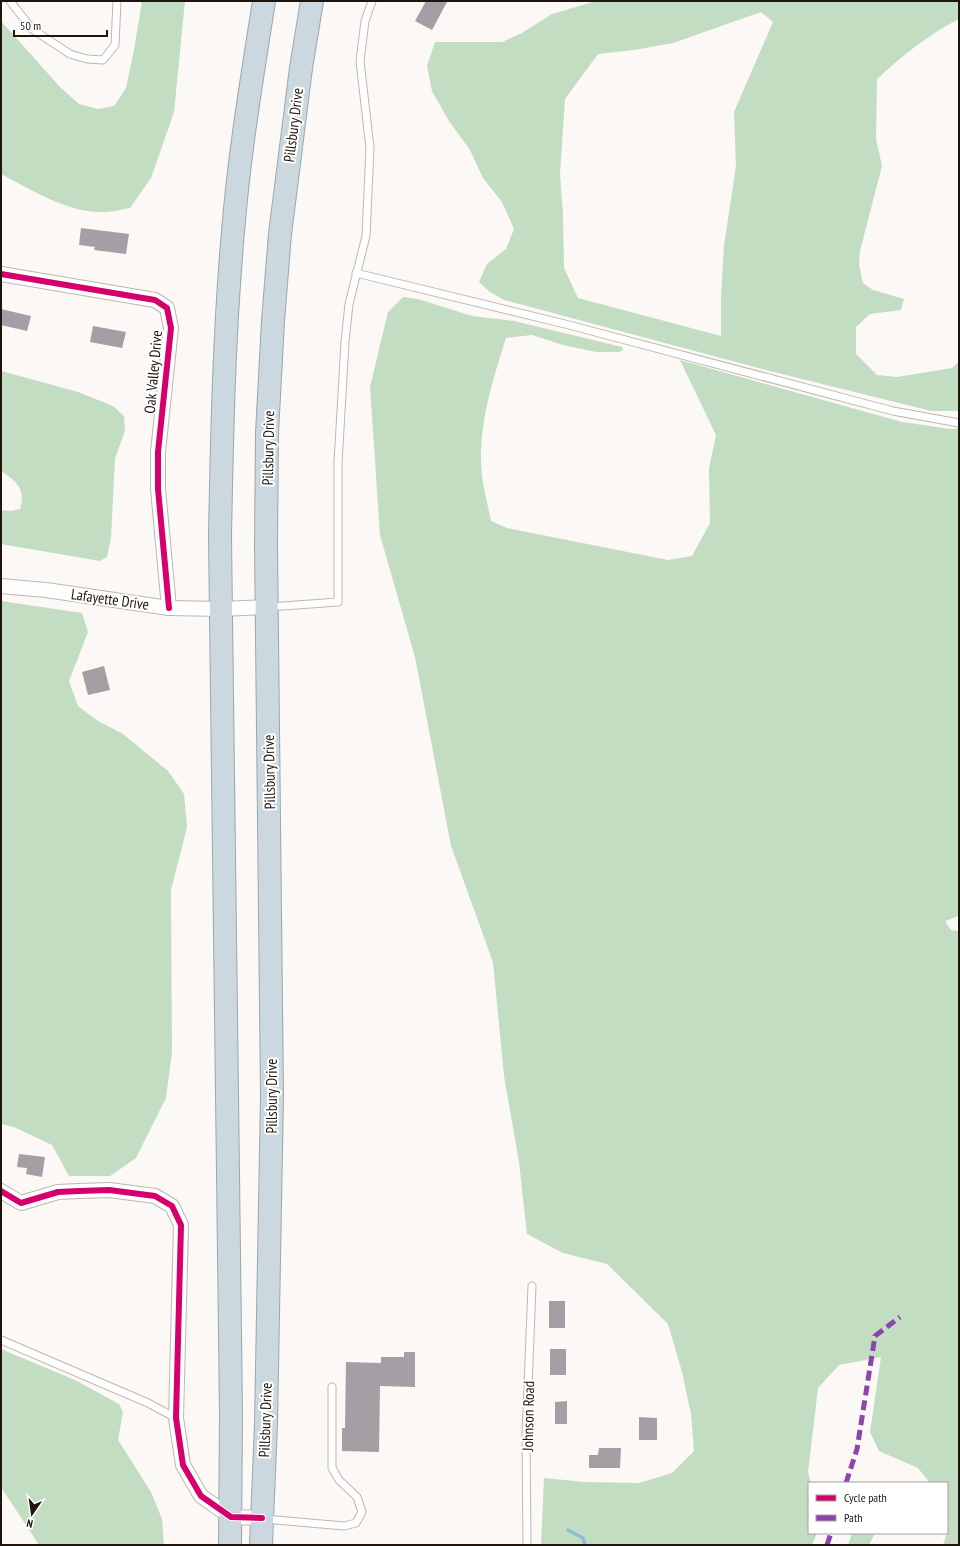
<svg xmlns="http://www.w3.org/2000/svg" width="960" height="1546" font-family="'PT Sans Narrow',sans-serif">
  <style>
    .forest { fill: #c2ddc1; fill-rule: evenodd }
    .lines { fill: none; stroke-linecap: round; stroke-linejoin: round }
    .stream { stroke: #8ebcd5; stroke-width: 3.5 }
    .building { fill: #a39fa4 }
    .lane-casing { stroke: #bdb7b2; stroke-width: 9 }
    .street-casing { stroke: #bdb7b2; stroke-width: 16 }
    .highway-casing { stroke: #9aa7ae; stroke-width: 24 }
    .lane { stroke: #fefefe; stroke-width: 7 }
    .street { stroke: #fefefe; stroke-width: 14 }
    .highway { stroke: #cbd8df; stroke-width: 22 }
    .quiet { stroke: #8e44ad; stroke-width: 5; stroke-dasharray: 10 5; stroke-linecap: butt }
    .cycleway-casing { stroke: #fff; stroke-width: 8 }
    .cycleway { stroke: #d6006c; stroke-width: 6 }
    .labels { text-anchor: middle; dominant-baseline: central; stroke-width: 4; stroke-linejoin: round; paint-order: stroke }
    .street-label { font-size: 15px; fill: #1f150d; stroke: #fff }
  </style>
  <rect width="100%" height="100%" fill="#fbf8f5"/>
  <g class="forest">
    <path d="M 142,1 L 185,1 L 174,112 L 151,178 L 130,208 C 122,209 113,212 105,212 C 69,214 32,190 1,174 L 1,21 L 60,87 L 79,104 L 98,109 L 114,106 L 126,88 L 134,50 Z"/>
    <path d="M 596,1 L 959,1 L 959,19 C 929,34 902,56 877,79 L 876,139 L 882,166 L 860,251 L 859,265 L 863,283 L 873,290 L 904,299 L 901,310 L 870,314 L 856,327 L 856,354 L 877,375 L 897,377 L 952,368 L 959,362 L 959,411 L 931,411 L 762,369 L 504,300 L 490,292 L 479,282 L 487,264 L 506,249 L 514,229 L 502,202 L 483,178 L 470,150 L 449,121 L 432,91 L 427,66 L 435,42 L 502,42 L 522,33 L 552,14 ZM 761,12 L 773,22 L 734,112 L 736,166 L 724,246 L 721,297 L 721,336 L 578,298 L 564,268 L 563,214 L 560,174 L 565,99 L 598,54 L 634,50 L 673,43 Z"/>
    <path d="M 403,297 L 418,299 L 472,316 L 514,321 L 622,347 L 623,350 L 619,352 L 596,352 L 563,345 L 532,335 L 506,338 C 492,382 477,429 482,476 C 484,491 488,506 491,521 L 507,528 L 668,560 L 692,556 L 710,523 L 709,468 L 716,435 L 680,360 L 902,422 L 951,429 L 959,428 L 959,916 L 945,921 L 951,930 L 959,931 L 959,1545 L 943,1545 L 949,1526 L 947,1519 L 947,1483 L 930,1483 L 918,1468 L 879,1451 L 870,1432 L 881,1357 L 839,1365 L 818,1388 L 808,1472 L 811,1483 L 809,1483 L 809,1533 L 817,1533 L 812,1545 L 541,1545 L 544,1478 L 585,1482 L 639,1483 L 672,1473 L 694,1451 L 691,1414 L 682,1372 L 668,1324 L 607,1264 L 563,1253 L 527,1234 L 519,1162 L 504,1076 L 493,962 L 451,846 L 415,657 L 380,535 L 370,387 L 388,312 Z"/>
    <path d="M 1,371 L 78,392 L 113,406 L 124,416 L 125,431 L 115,458 L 111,538 L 107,557 L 100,561 L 1,544 L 1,510 L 11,511 L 20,509 C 26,490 17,481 1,471 Z"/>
    <polygon points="1,601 82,613 88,632 69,681 78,706 98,721 123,734 168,771 184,794 187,827 171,890 172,1052 166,1098 136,1158 110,1176 69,1176 52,1145 14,1127 1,1124"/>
    <polygon points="1,1349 77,1381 119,1404 123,1412 118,1440 151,1492 162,1519 164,1545 39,1545 1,1487"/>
    <polygon points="852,1533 875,1533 869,1545 848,1545"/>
  </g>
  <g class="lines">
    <polyline class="stream" points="568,1530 583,1538 585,1545"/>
  </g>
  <g class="building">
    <polygon points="426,1 447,2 432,30 415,21"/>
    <polygon points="81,228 129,234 126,254 94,250 95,247 79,245"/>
    <polygon points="1,309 31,316 27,331 1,325"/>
    <polygon points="93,326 126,332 122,348 90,342"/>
    <polygon points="104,666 110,690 88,695 82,672"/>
    <polygon points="19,1154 45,1157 42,1177 26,1174 27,1168 17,1167"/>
    <rect x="549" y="1301" width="16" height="27"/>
    <rect x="550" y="1349" width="16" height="26"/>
    <polygon points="404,1352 415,1352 415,1387 380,1386 379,1452 342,1451 342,1428 345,1428 346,1362 381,1363 381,1357 404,1357"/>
    <polygon points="567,1401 567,1424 555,1424 555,1402"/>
    <polygon points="639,1417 657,1418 657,1440 639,1440"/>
    <polygon points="599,1448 621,1448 620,1468 589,1468 589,1455 598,1455"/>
  </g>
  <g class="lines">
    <defs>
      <g id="lane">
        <polyline points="10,1 32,29 70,54 87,59 103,60 115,45 117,1"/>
        <polyline points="356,273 569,325 893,411 959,423"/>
        <polyline points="269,607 338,602 338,463 345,342 349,304 366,236 370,148 360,61 365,21 372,1"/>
        <polyline points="1,1340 148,1403 176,1418"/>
        <polyline points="264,1519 344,1526 356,1523 362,1512 357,1497 339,1480 332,1468 332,1387"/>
        <polyline points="527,1545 526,1436 532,1286"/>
      </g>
      <g id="street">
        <polyline points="1,274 143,298 155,300 167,308 171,328 158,452 158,489 169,608"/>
        <polyline points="1,586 46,590 169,608 221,609 267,607"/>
        <polyline points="1,1191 21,1203 58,1192 79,1191 109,1190 155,1196 172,1206 181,1225 176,1418 183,1465 201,1496 231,1517 262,1518"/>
      </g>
      <g id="highway">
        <path d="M 230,1545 L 231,1414 L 220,535 C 222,434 224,333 233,232 C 239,155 252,78 264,1"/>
        <polyline points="261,1545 266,1424 272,1095 266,545 267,433 273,321 280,234 301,68 312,1"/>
      </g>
    </defs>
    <use href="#lane" class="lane-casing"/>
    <use href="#street" class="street-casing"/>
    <use href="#highway" class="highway-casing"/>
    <use href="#lane" class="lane"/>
    <use href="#street" class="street"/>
    <use href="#highway" class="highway"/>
    <g class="quiet">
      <polyline points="846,1483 857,1449 875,1336 900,1317"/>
      <polyline points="827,1545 831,1533"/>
    </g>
    <defs>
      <g id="cycleway">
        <polyline points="1,274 143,298 155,300 167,308 171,328 158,452 158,489 169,608"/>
        <polyline points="1,1191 21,1203 58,1192 79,1191 109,1190 155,1196 172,1206 181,1225 176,1418 183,1465 201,1496 231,1517 262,1518"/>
      </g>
    </defs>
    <use href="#cycleway" class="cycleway-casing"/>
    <use href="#cycleway" class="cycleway"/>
  </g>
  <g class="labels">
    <g class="street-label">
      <text transform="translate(293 125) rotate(-83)">Pillsbury Drive</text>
      <text transform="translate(153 372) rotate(-85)">Oak Valley Drive</text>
      <text transform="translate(268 448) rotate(-89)">Pillsbury Drive</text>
      <text transform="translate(110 599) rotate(8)">Lafayette Drive</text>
      <text transform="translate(269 772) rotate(-91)">Pillsbury Drive</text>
      <text transform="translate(271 1096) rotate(-90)">Pillsbury Drive</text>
      <text transform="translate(528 1416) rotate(-89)">Johnson Road</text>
      <text transform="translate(265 1420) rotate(-88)">Pillsbury Drive</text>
    </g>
  </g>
  <rect width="960" height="1546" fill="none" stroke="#1f150d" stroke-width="4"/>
  <rect x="808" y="1482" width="140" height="52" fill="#ffffff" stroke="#a5a19e"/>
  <rect x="816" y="1495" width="20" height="6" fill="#d6006c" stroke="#a5a19e"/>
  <text x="844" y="1502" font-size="12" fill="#1f150d">Cycle path</text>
  <rect x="816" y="1515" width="20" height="6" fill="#8e44ad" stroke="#a5a19e"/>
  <text x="844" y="1522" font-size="12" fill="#1f150d">Path</text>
  <g transform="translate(32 1514) rotate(193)" stroke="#ffffff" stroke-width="3" paint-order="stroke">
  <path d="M0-3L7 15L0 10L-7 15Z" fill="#1f150d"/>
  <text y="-6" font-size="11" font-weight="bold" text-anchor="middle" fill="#1f150d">N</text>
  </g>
  <path d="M14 30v6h93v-6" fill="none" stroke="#1f150d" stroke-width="2"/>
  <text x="20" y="30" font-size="12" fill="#1f150d" stroke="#ffffff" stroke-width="3" paint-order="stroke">50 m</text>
</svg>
